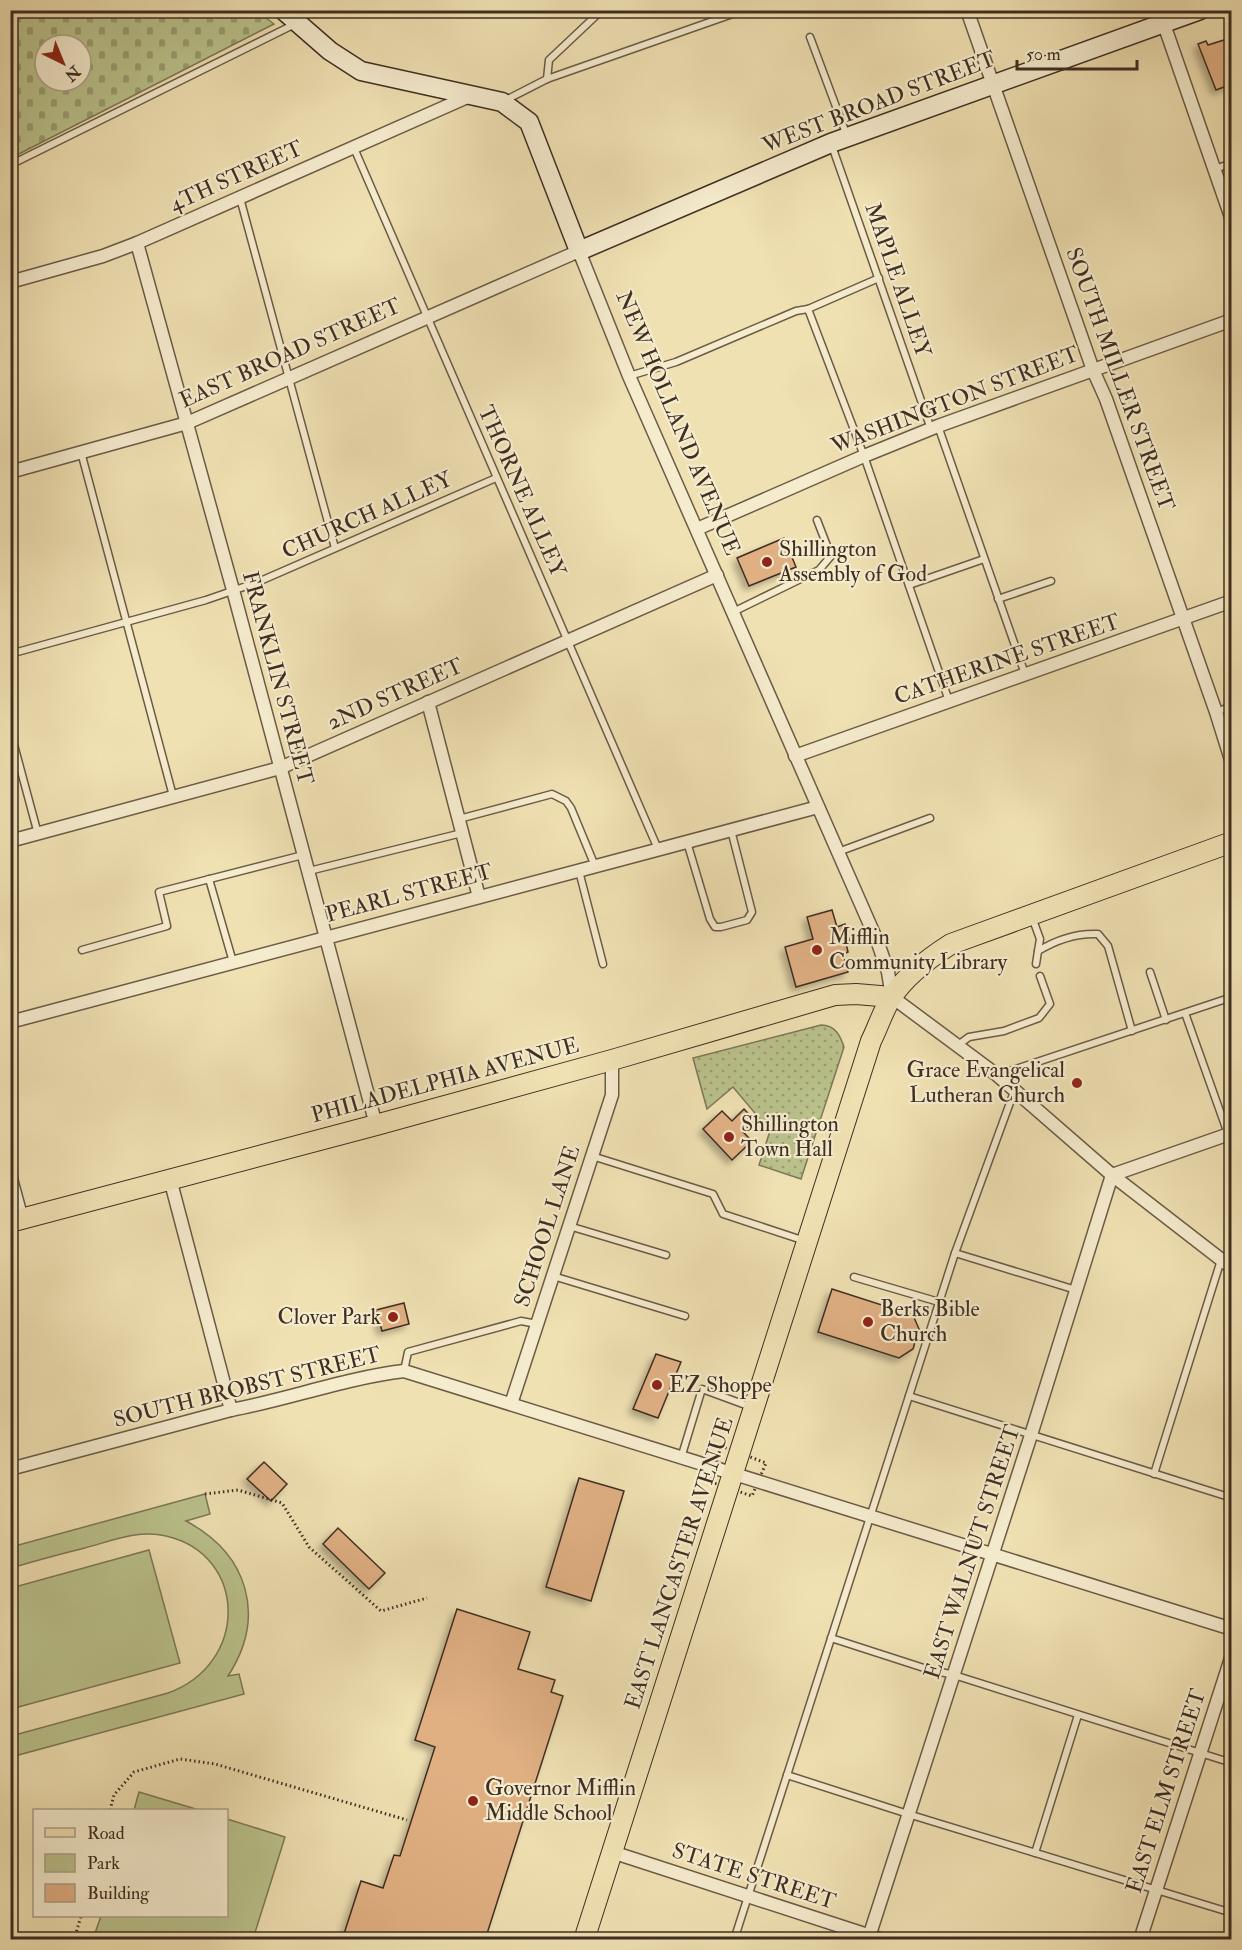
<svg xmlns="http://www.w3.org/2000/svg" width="1242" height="1950" font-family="'IM FELL Double Pica',serif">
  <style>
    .grass { fill: url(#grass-dots); stroke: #7c7858; stroke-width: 1.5 }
    .cemetery { fill: url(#cemetery-stones); stroke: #7c7858; stroke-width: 1.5; fill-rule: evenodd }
    .park { fill: #bac28c; stroke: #7c7858; stroke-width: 1.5 }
    .building { fill: #e0b083; stroke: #3f2e23; stroke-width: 1.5; filter: url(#shadow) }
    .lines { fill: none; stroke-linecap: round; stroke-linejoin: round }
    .lane-casing { stroke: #6b5b47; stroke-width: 9 }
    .street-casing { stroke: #6b5b47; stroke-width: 15 }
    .secondary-casing { stroke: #3f2e23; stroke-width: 21 }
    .primary-casing { stroke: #3f2e23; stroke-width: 22 }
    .path { stroke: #3f2e23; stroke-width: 3; stroke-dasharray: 1.5 3; stroke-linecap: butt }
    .lane { stroke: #f5ecce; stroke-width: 6 }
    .street { stroke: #f5ecce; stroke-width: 12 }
    .secondary { stroke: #f5ecce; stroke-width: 18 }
    .primary { stroke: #f0e1b3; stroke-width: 20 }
    .poi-dot { fill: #8f2418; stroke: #f5ecce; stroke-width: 2 }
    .labels { text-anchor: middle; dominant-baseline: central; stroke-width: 4.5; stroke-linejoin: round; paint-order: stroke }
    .street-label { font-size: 22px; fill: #3f2e23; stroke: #f5ecce }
    .poi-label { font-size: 22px; fill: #3f2e23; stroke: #f5ecce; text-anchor: start }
  </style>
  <defs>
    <pattern id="grass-dots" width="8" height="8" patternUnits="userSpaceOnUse" patternTransform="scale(1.5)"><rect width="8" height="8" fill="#bac28c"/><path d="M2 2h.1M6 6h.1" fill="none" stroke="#999e72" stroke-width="1.8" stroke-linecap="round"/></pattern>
    <pattern id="cemetery-stones" width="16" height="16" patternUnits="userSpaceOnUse" patternTransform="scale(1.5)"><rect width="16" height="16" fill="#bac28c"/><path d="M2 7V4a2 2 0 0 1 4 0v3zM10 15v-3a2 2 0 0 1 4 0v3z" fill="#999e72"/></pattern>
    <filter id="shadow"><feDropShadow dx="-4.5" dy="4.5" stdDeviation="3" flood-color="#0004"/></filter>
  </defs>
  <rect width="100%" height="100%" fill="#f0e1b3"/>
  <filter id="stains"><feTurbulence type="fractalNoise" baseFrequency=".00333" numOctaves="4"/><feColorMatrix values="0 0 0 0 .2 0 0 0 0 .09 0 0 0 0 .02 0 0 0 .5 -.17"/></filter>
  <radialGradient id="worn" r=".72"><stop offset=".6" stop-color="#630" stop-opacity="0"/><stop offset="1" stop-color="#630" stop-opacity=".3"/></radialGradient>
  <path class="grass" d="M 821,1025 C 835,1025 840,1035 844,1047 L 801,1179 L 759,1165 L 770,1131 L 733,1087 L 707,1109 L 693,1058 Z"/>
  <path class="cemetery" d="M 11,10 L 257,11 L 274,24 L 11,158 ZM 45,45 L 81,45 L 81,81 L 45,81 Z"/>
  <g class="park">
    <path d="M 205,1494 L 210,1514 L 186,1521 C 248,1554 267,1616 228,1676 L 239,1674 L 244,1694 L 11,1757 L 11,1736 L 168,1693 C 249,1664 248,1555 166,1536 C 139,1529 111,1541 85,1548 C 60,1554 35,1561 11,1568 L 11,1547 Z"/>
    <polygon points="149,1550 180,1663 11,1709 11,1588"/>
    <polygon points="139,1792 199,1810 134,1810"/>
    <polygon points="227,1819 285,1837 253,1939 93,1939 101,1916 226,1916"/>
  </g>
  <g class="building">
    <polygon points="1224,40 1232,62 1232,84 1216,90 1198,44 1206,41 1208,45"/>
    <polygon points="784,538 796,567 749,586 737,558"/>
    <polygon points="832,910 837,927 845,924 850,942 846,943 848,952 843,954 848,972 796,987 785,947 813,939 807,917"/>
    <polygon points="744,1109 755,1121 743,1132 752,1141 732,1160 703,1129 722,1111 732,1121"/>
    <polygon points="832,1289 913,1315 919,1329 913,1349 899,1358 818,1332"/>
    <polygon points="404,1303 409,1324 382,1331 376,1310"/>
    <polygon points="656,1354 681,1362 658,1418 633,1409"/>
    <polygon points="264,1462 287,1484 271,1501 247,1479"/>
    <polygon points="579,1478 624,1491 591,1601 546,1587"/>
    <polygon points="338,1528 385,1573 369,1589 323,1544"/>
    <polygon points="457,1609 530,1632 518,1669 555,1680 551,1692 563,1696 485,1940 342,1940 361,1881 383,1888 394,1855 400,1856 435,1747 415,1740"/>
  </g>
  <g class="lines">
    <defs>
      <g id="lane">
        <polyline points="810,37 847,136"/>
        <polyline points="547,79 549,60 602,10"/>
        <polyline points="506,100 547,79 744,10"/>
        <polyline points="832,146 931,429"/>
        <polyline points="354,148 658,849"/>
        <polyline points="10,165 295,24"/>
        <polyline points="1215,169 1232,163"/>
        <polyline points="240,198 335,548"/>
        <polyline points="808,309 864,456 949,701"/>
        <polyline points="629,376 676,362 796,311 808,309 879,278"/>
        <polyline points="938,426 1025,674"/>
        <polyline points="81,452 173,796"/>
        <polyline points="909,585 984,559"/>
        <polyline points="998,599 1051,581"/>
        <polyline points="733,612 819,570 831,556 817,520"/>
        <polyline points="10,654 206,600 258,582 496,478"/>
        <polyline points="1216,712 1232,706"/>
        <polyline points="10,730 38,834"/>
        <polyline points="459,819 552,794 566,801 571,808 595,866"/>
        <polyline points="687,842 710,919 715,927 721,927 747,920 752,912 731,830"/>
        <polyline points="838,852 930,818"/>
        <polyline points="309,871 462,833"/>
        <polyline points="579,871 603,964"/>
        <polyline points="209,879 233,962"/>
        <polyline points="1032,917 1040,939 1038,951"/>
        <polyline points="82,950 167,926 159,892 303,855"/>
        <path d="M 1036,964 L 1038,951 C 1056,940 1077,933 1098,934 L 1108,946 L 1132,1031"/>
        <polyline points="1150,972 1166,1020"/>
        <polyline points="1185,1013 1232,1145"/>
        <polyline points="958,1045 969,1037 1004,1031 1039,1018 1050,1004 1040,976"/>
        <polyline points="998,1075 1232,997"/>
        <polyline points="592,1156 713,1194 723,1214 805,1241"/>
        <polyline points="569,1226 666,1255"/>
        <polyline points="955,1253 1076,1290"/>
        <polyline points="553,1276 685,1316"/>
        <polyline points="854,1277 939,1302"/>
        <polyline points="404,1371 408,1352 521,1321 537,1324"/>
        <polyline points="909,1396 1232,1498"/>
        <polyline points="681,1458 702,1389 751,1407"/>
        <polyline points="1154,1474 1221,1260"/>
        <polyline points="831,1638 927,1669 954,1675 1232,1763"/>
        <polyline points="787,1775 908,1814 1232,1913"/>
        <polyline points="1035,1853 1078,1715"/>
        <polyline points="734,1940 955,1253 1015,1089"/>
      </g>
      <g id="street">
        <polyline points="967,10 1093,370 1106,399 1216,712 1232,763"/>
        <polyline points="1159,10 1232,220"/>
        <polyline points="137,243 233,590 376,1125"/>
        <polyline points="10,282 103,256 137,243 472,95"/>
        <polyline points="10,472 187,423 579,251 629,376 878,943 888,972 892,997 997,1075 1112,1175 1232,1268"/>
        <polyline points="697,529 864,456 938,426 1232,320"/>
        <polyline points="428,702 479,897"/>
        <polyline points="795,756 1232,601"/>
        <polyline points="10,841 280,768 717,575"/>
        <polyline points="10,1022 818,807"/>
        <polyline points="10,1175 22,1219"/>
        <polyline points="170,1179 231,1410"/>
        <polyline points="511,1404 612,1095 612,1060"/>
        <path d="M 10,1469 L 231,1410 C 289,1399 346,1378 404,1371 L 1232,1629"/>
        <polyline points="612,1852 883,1940"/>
        <polyline points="868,1940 1031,1435 1112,1175 1232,1133"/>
        <polyline points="1140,1940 1232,1655"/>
      </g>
      <polyline id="secondary" points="283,10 330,51 361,71 502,102 529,122 579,251 831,143 1200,10"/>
      <g id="primary">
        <polyline points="10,1222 376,1125 612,1060 835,995 856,994 892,997"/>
        <path d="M 584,1940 L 871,1041 C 878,1027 883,1011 891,998 C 906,975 929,958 951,944 L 1232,842"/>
      </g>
    </defs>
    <use href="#lane" class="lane-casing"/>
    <use href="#street" class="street-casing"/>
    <use href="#secondary" class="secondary-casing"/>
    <use href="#primary" class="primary-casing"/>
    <g class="path">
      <polygon points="721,1446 766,1463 752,1496 711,1482"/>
      <polyline points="205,1494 238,1490 282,1503 309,1547 381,1611 427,1598"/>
      <polyline points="110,1810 114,1795 134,1772 180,1759 215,1764 407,1820"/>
      <polyline points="74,1940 81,1916"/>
    </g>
    <use href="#lane" class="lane"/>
    <use href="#street" class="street"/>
    <use href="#secondary" class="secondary"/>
    <use href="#primary" class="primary"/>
  </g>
  <g class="poi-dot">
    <circle cx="767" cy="562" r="6"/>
    <circle cx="817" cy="950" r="6"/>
    <circle cx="1077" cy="1083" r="6"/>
    <circle cx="729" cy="1137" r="6"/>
    <circle cx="393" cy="1317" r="6"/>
    <circle cx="868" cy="1322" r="6"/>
    <circle cx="657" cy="1385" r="6"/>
    <circle cx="473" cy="1801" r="6"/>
  </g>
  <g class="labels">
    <g class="street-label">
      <text transform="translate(879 102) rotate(-21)">WEST BROAD STREET</text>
      <text transform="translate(236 176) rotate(-24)">4TH STREET</text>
      <text transform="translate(898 280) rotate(71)">MAPLE ALLEY</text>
      <text transform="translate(290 353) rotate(-24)">EAST BROAD STREET</text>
      <text transform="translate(1120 379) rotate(70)">SOUTH MILLER STREET</text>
      <text transform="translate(955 400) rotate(-21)">WASHINGTON STREET</text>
      <text transform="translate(678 423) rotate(67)">NEW HOLLAND AVENUE</text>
      <text transform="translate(522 491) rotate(66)">THORNE ALLEY</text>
      <text transform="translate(367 515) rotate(-24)">CHURCH ALLEY</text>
      <text transform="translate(1007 659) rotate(-19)">CATHERINE STREET</text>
      <text transform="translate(278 678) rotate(75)">FRANKLIN STREET</text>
      <text transform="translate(395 694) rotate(-24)">2ND STREET</text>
      <text transform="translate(409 893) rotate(-15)">PEARL STREET</text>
      <text transform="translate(445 1080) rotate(-15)">PHILADELPHIA AVENUE</text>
      <text transform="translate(547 1226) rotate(-72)">SCHOOL LANE</text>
      <text transform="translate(247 1387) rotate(-14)">SOUTH BROBST STREET</text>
      <text transform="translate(972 1552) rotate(-72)">EAST WALNUT STREET</text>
      <text transform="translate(679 1563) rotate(-72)">EAST LANCASTER AVENUE</text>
      <text transform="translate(1166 1791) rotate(-72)">EAST ELM STREET</text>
      <text transform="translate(754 1876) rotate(18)">STATE STREET</text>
    </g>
    <g class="poi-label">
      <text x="779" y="549">Shillington<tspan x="779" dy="25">Assembly of God</tspan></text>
      <text x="829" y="937">Mifflin<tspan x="829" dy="25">Community Library</tspan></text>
      <text x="1065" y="1070" text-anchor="end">Grace Evangelical<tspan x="1065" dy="25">Lutheran Church</tspan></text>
      <text x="741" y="1124">Shillington<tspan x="741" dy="25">Town Hall</tspan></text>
      <text x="880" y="1309">Berks Bible<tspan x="880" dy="25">Church</tspan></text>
      <text x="381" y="1317" text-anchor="end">Clover Park</text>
      <text x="669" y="1385">EZ Shoppe</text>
      <text x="485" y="1788">Governor Mifflin<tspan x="485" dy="25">Middle School</tspan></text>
    </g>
  </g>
  <rect width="1242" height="1950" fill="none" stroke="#f0e1b3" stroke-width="36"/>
  <rect x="12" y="12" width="1218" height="1926" fill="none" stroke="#3f2e23" stroke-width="3"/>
  <rect x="18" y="18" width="1206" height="1914" fill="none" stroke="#3f2e23" stroke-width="1.5"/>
  <rect x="33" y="1809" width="195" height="108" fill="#f5ecce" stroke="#aca08a" stroke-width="1.5"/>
  <rect x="45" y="1828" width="30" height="9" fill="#f0e1b3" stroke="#aca08a" stroke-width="1.5"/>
  <text x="87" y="1839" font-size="18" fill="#3f2e23">Road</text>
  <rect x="45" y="1854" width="30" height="18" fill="#bac28c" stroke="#aca08a" stroke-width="1.5"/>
  <text x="87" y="1869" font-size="18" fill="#3f2e23">Park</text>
  <rect x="45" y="1884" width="30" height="18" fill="#e0b083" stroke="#aca08a" stroke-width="1.5"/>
  <text x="87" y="1899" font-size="18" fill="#3f2e23">Building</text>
  <g transform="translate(63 63) rotate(137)"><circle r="28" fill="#f5ecce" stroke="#aca08a" stroke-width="1.5"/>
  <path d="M0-4.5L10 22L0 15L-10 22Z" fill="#8f2418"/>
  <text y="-9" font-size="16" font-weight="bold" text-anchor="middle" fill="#3f2e23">N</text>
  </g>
  <path d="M1017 60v9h120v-9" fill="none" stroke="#3f2e23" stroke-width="3"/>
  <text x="1026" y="60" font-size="18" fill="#3f2e23" stroke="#f5ecce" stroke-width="4.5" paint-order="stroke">50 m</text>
  <rect width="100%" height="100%" filter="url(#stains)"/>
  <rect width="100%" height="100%" fill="url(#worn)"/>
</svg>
